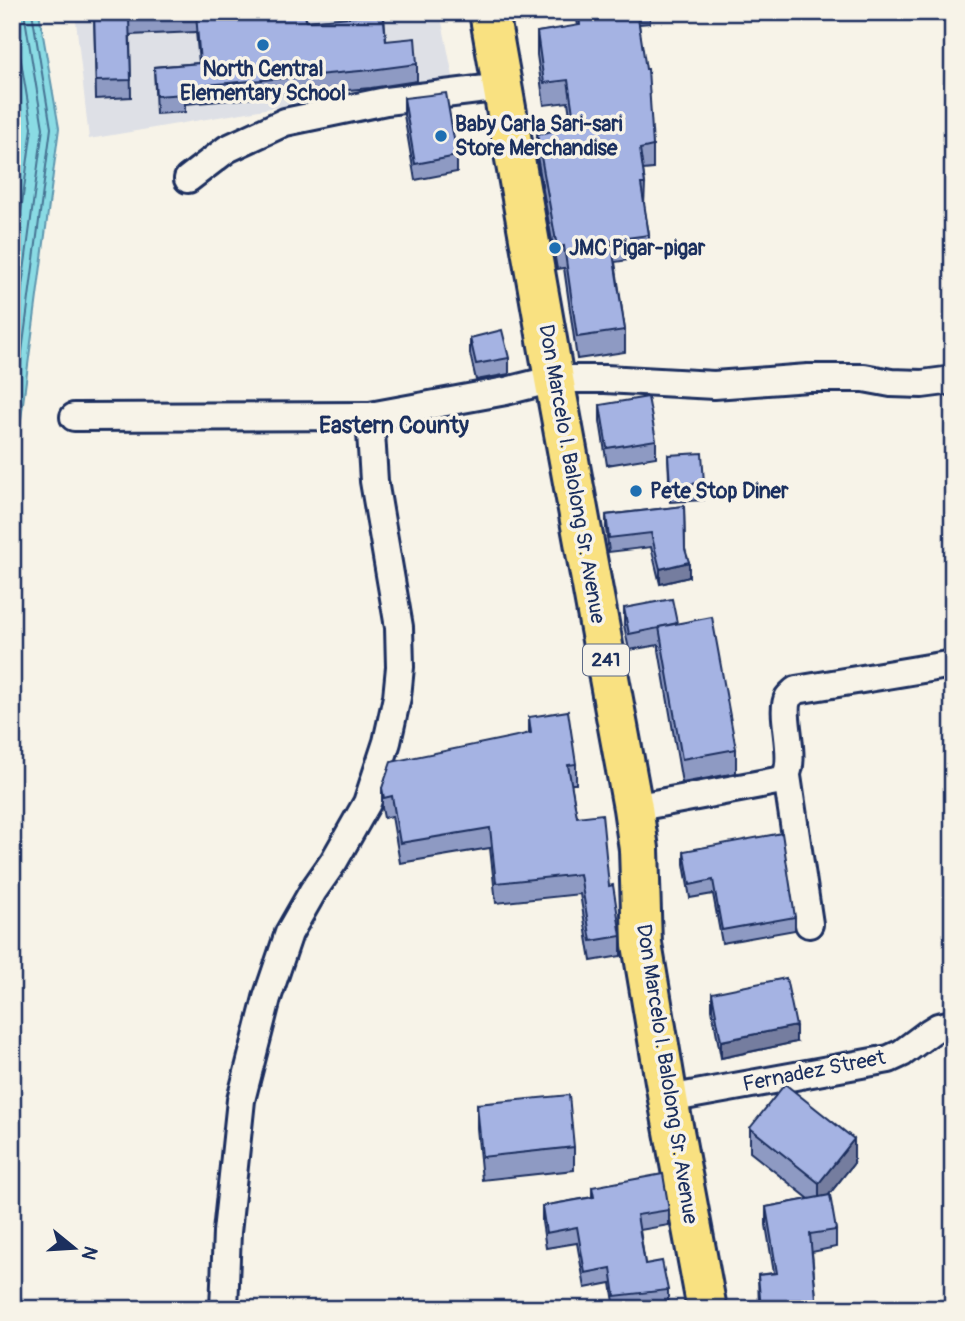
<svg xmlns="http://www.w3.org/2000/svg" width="965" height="1321" font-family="Pangolin,sans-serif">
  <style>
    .built { fill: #dee0e6 }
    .water { fill: #8adbe4; stroke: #5e96ae; stroke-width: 2 }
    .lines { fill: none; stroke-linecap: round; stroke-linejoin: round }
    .shore { stroke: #477494; stroke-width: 2 }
    .street-casing { stroke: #1b2f5e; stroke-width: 32 }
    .primary-casing { stroke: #1b2f5e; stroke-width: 44 }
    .street { stroke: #f7f3e8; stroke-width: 26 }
    .primary { stroke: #f9e181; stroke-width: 38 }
    .wall { fill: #8e9ac3; stroke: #1b2f5e; stroke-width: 2 }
    .shaded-wall { fill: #747d9f; stroke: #1b2f5e; stroke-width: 2 }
    .building { fill: #a5b3e3; stroke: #1b2f5e; stroke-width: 2 }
    .poi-dot { fill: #1f6fb2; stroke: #f7f3e8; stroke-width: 2.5 }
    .labels { text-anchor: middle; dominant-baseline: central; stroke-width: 7; stroke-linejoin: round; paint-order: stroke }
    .shield { fill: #f7f3e8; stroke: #5d6a87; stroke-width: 2 }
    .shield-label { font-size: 19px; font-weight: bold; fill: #1b2f5e }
    .poi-label { font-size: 21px; font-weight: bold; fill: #1b2f5e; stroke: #f7f3e8; text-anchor: start }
    .street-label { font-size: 21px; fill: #1b2f5e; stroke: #f7f3e8 }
    .neighbourhood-label { font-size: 23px; font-weight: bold; fill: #1b2f5e; stroke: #f7f3e8 }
  </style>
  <rect width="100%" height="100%" fill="#f7f3e8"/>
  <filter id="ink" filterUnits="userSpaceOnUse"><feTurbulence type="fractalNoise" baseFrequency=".0143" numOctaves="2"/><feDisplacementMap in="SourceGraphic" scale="14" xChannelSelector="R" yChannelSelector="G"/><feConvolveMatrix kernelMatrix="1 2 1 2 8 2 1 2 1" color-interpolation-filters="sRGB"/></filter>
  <g filter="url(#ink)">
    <polygon class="built" points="75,12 440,12 453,77 89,139"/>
    <polygon class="water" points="12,12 39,12 59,128 16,457 12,472"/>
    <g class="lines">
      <g class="shore">
        <polyline points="12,280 32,128 13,12"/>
        <polyline points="12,362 43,128 24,12"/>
        <polyline points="12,429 51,128 32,12"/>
      </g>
      <defs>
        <g id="street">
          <polyline points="188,179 227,149 285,122 386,101 503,87"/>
          <polyline points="74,417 370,416"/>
          <polyline points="787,776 809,924"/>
          <path d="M 633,808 L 782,780 C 800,765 779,714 788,698 C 789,696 794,692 796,690 L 953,664"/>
          <polyline points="668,1099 889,1059 902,1053 930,1032 938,1027 953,1024"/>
          <polyline points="224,1309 227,1232 241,1100 267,998 289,933 313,891 334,861 367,803 387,742 397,697 400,667 399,627 374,481 370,416 506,391 554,379 605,379 714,385 808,378 864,378 891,383 922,384 953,380"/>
        </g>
        <polyline id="primary" points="489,12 554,379 633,808 639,849 642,944 668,1099 707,1309"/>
      </defs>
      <use href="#street" class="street-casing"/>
      <use href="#primary" class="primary-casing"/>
      <use href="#street" class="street"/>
      <use href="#primary" class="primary"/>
    </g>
    <g class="wall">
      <polygon points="94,12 305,12 306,21 357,17 356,12 398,12 384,16 386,41 417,64 417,81 371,88 185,104 185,112 156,114 154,67 199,63 196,32 130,35 131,97 96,99"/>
      <polygon points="576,12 650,12 650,23 639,24 653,146 653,169 643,170 645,184 644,206 649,235 649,257 615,262 625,330 625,352 577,359 564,268 557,269 537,156 537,134 572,128 568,102 544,105 537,55 537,32 578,26"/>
      <polygon points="404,98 457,156 457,172 415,180 404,115"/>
      <polygon points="470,338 509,358 509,374 476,380 470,354"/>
      <polygon points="600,405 656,440 656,457 607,465 600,421"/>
      <polygon points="668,455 704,483 704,500 670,502"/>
      <polygon points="684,506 685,549 689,577 660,584 651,547 609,552 606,529 606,515"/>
      <polygon points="624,608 677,623 736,749 736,773 682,783 659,650 659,645 629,650 624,625"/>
      <polygon points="529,717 576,764 576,784 571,784 577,817 609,886 621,936 621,956 591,961 580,894 496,903 490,848 400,863 392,816 384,818 382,808 382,788 529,733"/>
      <polygon points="684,851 795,917 795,930 722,943 713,894 690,898 684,864"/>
      <polygon points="712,993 796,1042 721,1058 712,1009"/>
      <polygon points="477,1104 574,1147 574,1170 482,1180 477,1128"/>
      <polygon points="750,1128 854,1163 828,1196 836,1230 836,1247 812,1252 817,1309 759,1309 758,1275 774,1273 766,1225 766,1207 809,1199 750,1152"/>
      <polygon points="592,1187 669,1210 669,1225 640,1230 645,1264 668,1290 668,1305 639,1309 615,1309 611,1283 585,1288 577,1243 546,1248 542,1222 542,1206 592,1197"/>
    </g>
    <g class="shaded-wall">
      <polygon points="382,12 398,12 382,16"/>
      <polygon points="689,562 689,577 660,584 660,569"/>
      <polygon points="796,1026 796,1042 721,1058 721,1041"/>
      <polygon points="854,1139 854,1163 819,1207 819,1183"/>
    </g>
    <g class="building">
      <polygon points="94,12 305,12 306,21 361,16 360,12 383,12 386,41 415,38 417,64 371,70 185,87 185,94 156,96 154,67 200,63 196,14 129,18 131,80 96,81"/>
      <polygon points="579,12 637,12 646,69 648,69 653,146 640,149 645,184 641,184 649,235 611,240 625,330 577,337 564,246 557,247 537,134 575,127 568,80 544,83 537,32 580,25"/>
      <polygon points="446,93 457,156 415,164 404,98"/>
      <polygon points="502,330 509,358 476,364 470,338"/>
      <polygon points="648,397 656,440 607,448 600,405"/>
      <polygon points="702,453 704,483 670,485 668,455"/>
      <polygon points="684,506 685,549 689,562 660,569 651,533 609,538 606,515"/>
      <polygon points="672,599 677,623 659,627 659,628 629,634 624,608"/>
      <polygon points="712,617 736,749 682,759 659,627"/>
      <polygon points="568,711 576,764 568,765 577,817 602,814 609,886 613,885 621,936 591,941 580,874 496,883 490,828 400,843 392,796 384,798 382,788 391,762 531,733 529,717"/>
      <polygon points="782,833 795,917 722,930 713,880 690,885 684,851"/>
      <polygon points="786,978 796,1026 721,1041 712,993"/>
      <polygon points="785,1084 854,1139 819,1183 750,1128"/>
      <polygon points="569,1095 574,1147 482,1157 477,1104"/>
      <polygon points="663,1174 669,1210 637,1215 645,1264 662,1261 668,1290 615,1296 611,1268 585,1273 577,1227 546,1233 542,1206 594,1197 592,1187"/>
      <polygon points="830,1195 836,1230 810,1234 817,1309 761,1309 758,1275 777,1273 766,1207"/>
    </g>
  </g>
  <g class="poi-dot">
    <circle cx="263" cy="45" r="7"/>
    <circle cx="441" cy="136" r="7"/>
    <circle cx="555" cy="248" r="7"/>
    <circle cx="636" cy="491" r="7"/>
  </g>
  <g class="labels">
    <rect class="shield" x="583" y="644.5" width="46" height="31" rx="5"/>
    <g class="shield-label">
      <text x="606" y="660">241</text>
    </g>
    <g class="poi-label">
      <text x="263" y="69" text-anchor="middle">North Central<tspan x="263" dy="24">Elementary School</tspan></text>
      <text x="455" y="124">Baby Carla Sari-sari<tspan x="455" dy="24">Store Merchandise</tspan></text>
      <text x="569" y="248">JMC Pigar-pigar</text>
      <text x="650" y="491">Pete Stop Diner</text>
    </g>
    <g class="street-label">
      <text transform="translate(572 474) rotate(80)">Don Marcelo I. Balolong Sr. Avenue</text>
      <text transform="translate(814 1071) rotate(-11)">Fernadez Street</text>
      <text transform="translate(667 1074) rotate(81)">Don Marcelo I. Balolong Sr. Avenue</text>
    </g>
    <g class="neighbourhood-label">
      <text x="394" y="425">Eastern County</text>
    </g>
  </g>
  <rect width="965" height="1321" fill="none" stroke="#f7f3e8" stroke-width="42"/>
  <rect x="21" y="21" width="923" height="1279" fill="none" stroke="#1b2f5e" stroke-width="2.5" filter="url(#ink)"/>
  <g transform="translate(74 1248) rotate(108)" stroke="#f7f3e8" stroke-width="5" paint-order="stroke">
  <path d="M0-5L12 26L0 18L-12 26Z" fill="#1b2f5e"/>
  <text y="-10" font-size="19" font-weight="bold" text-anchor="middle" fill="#1b2f5e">N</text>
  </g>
</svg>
